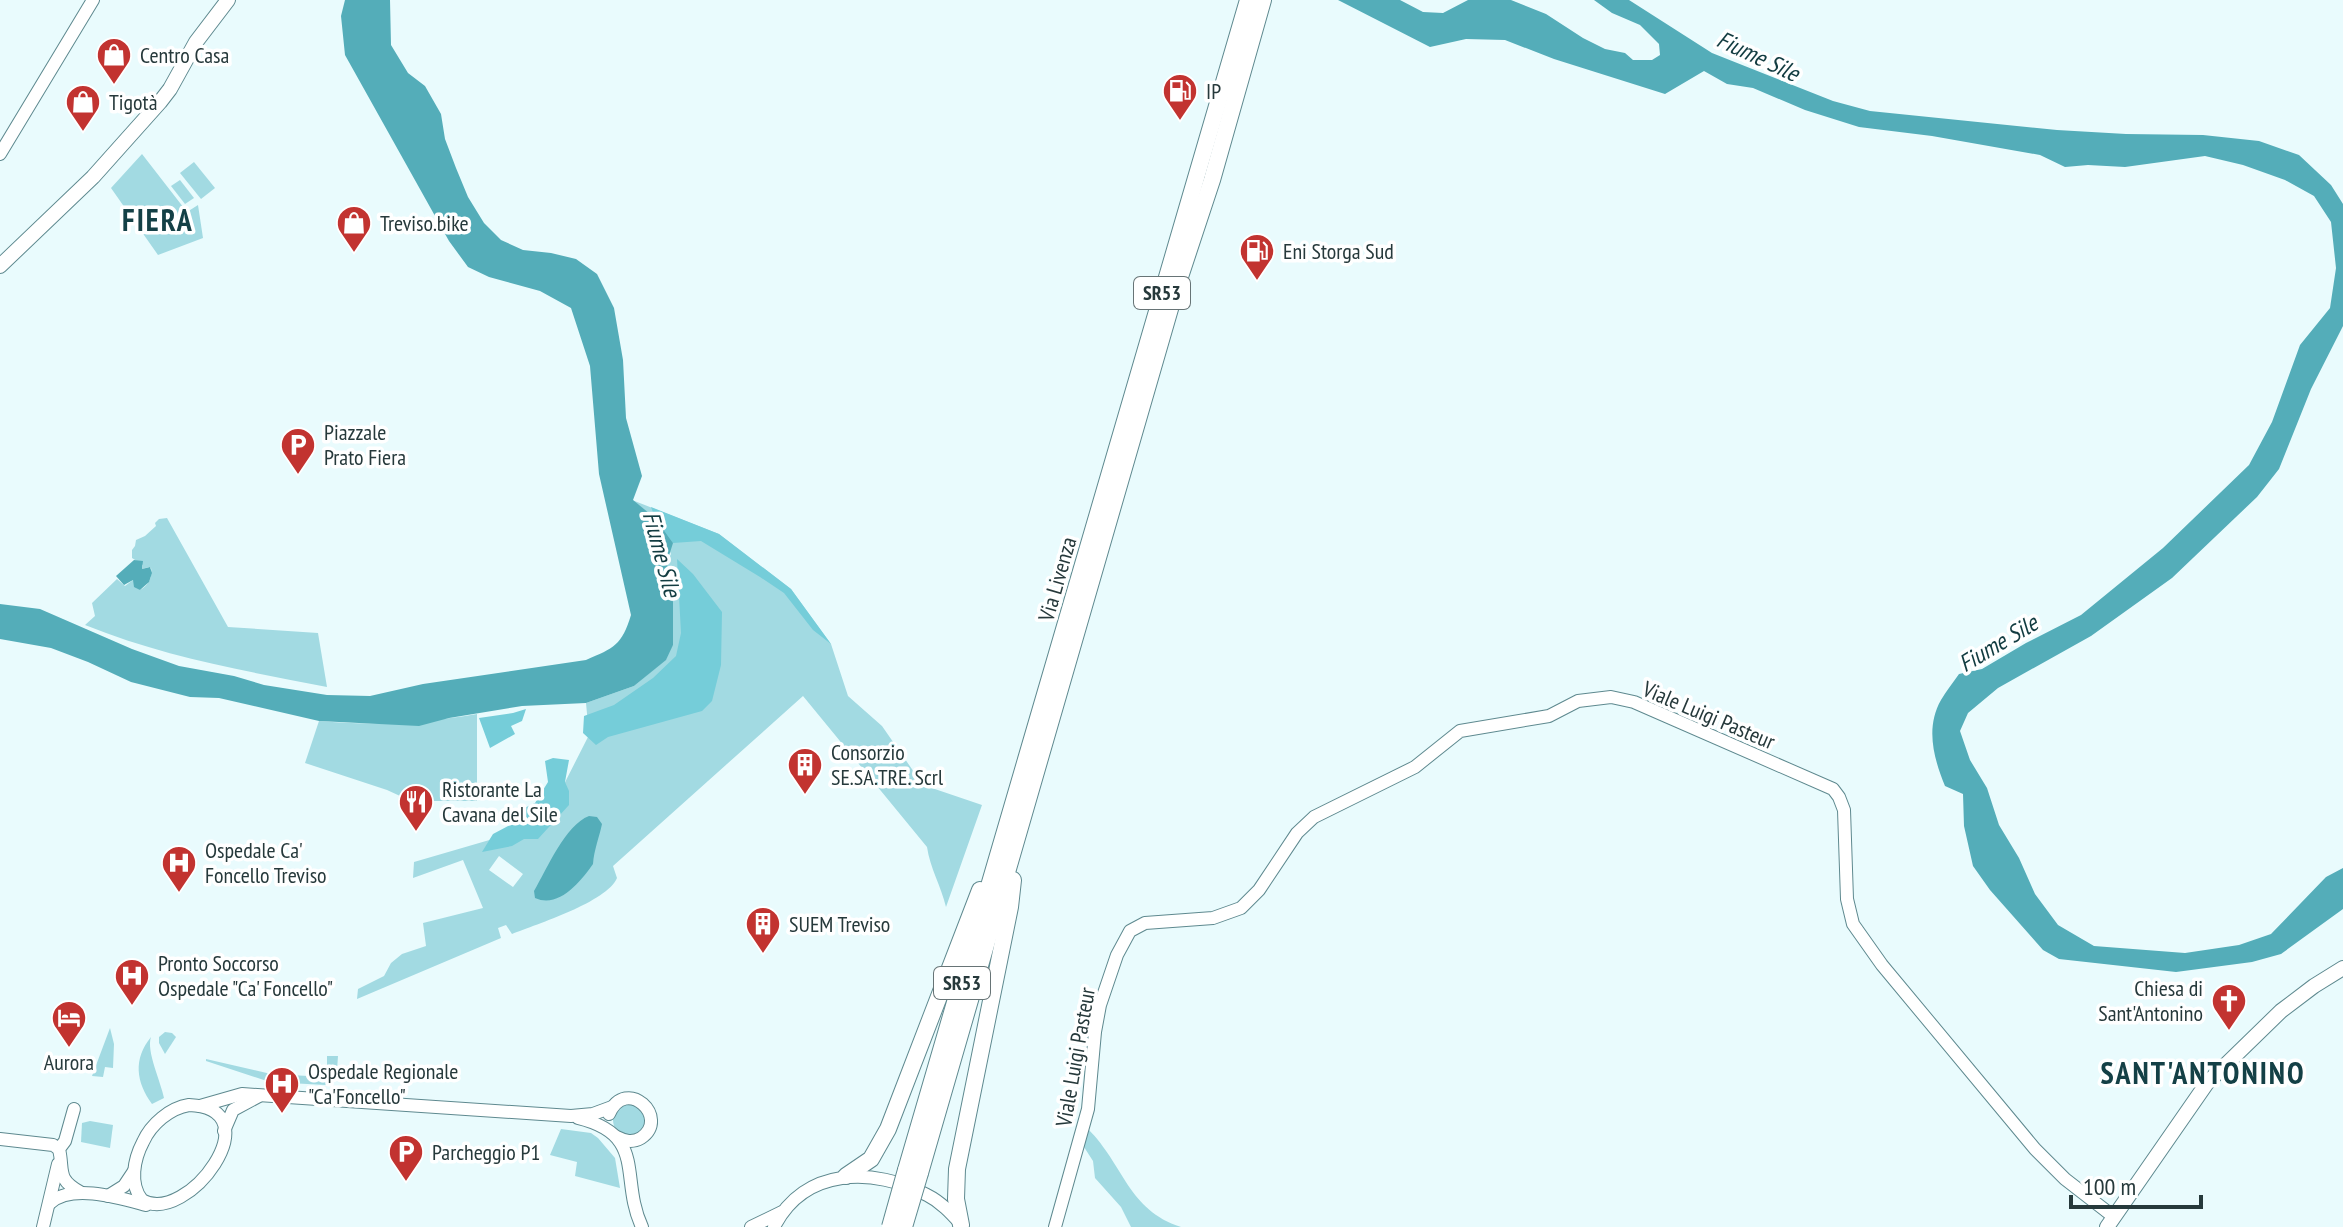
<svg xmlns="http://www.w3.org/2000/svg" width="2343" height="1227" font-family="'PT Sans Narrow',sans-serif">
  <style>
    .green { fill: #a2dae2; fill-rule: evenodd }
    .forest { fill: #75cdd9 }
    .water { fill: #54adb9 }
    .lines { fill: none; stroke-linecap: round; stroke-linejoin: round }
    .minor-casing { stroke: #5e898f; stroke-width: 14 }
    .major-casing { stroke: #5e898f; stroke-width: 16 }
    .highway-casing { stroke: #5e898f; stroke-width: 18 }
    .minor { stroke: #fff; stroke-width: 12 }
    .major { stroke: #fff; stroke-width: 14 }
    .highway { stroke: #fff; stroke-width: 16 }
    .highway-bridge-casing { stroke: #5e898f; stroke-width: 18; stroke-linecap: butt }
    .highway-bridge { stroke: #fff; stroke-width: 16 }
    .labels { text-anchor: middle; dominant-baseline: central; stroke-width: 7; stroke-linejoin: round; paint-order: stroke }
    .shield { fill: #fff; stroke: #677476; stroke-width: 2 }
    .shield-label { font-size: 20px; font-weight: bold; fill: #26393b }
    .poi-label { font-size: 22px; fill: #26393b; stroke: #fff; text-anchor: start }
    .street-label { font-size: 22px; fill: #26393b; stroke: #fff }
    .water-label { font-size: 24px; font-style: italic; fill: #123c41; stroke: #fff }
    .district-label { font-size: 30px; font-weight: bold; letter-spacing: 2px; fill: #144046; stroke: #fff }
  </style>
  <rect width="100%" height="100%" fill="#e9fbfd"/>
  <g class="green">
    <polygon points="142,154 187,212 198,205 203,238 158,255 111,188"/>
    <polygon points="194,162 215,188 201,199 180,173"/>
    <polygon points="180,180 194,198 185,204 171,186"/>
    <path d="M 632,500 L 719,534 L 791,589 L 831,644 L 848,696 L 882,726 L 923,785 L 982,805 L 946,907 C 941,886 930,868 927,847 L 803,696 L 613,866 L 617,878 C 607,902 537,924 512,934 L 506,925 L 498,928 L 501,938 L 357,999 L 358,989 L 384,976 L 391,963 L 402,954 L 426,946 L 423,923 L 483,908 L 463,860 L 413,878 L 414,862 L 524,830 L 556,800 L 589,735 L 586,703 L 634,686 L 666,659 L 673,644 L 673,602 L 667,562 L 671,554 L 655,518 ZM 499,856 L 523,874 L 513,887 L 489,870 Z"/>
    <path d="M 167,518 L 228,627 L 318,633 L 327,687 C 245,671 164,657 85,625 L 95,616 L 92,603 L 117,579 L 125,586 L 133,580 L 140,590 C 148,586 153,577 151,568 L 149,567 L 142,569 L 143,565 L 132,558 L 132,550 L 135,546 L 136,540 L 145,536 L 156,526 L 155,523 L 159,519 Z"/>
    <path d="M 477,714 L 477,801 L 411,801 L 387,790 L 305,763 L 319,721 C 372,726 424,723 477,714 Z"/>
    <polygon points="110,1028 114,1044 113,1068 105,1067 103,1077 92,1076"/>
    <polygon points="165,1032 172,1033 176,1037 165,1054 159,1043 159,1037"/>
    <path d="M 151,1037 C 146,1051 161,1082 164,1098 L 152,1104 C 136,1082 133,1059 151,1037 Z"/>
    <polygon points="327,1056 338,1056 337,1070 326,1085 270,1082 206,1061 206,1059 271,1074 327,1077"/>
    <circle cx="629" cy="1120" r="16"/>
    <polygon points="90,1121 113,1125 110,1148 81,1142 82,1123"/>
    <polygon points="561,1129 591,1133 598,1138 615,1158 620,1188 575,1176 577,1162 550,1155"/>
    <path d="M 1088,1129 C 1124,1165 1128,1210 1181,1227 L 1131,1227 L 1121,1207 L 1095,1178 L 1093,1161 L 1084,1147 Z"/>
  </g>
  <g class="forest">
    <polygon points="651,507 719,534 791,589 831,644 813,630 784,593 760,577 701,541 673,543 655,518"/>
    <polygon points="677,559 693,574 722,612 721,665 712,701 702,711 608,737 596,745 583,733 584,716 614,705 653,678 676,656 681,633"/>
    <polygon points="526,709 522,721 511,726 515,734 490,748 479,718 513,713"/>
    <polygon points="553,758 569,760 565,782 569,791 569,805 538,839 524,839 512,846 482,852 493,834 512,824 518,811 535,803 548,782 545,761"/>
  </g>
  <g class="water">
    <path d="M 345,0 L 390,0 L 391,45 L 408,73 L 425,86 L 441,114 L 445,139 L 456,168 L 468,197 L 484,223 L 501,240 L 523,250 L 551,253 L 576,259 L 597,274 L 614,308 L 623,360 L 626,418 L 642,476 L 633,500 L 655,518 L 673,543 L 667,562 L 673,602 L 673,645 L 666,660 L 634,686 L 586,703 L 522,706 L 449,718 L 419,726 L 319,721 L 219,698 L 190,697 L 131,682 L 88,662 L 51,648 L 0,639 L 0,604 L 40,609 L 132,649 L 179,666 L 234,676 L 264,685 L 327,695 L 370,696 L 423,684 L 586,660 C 614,648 622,645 631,615 L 599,474 L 590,366 L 571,308 L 540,291 L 489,277 L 468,267 L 449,241 L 345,55 L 341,16 Z"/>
    <path d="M 1338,0 L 1400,0 L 1423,12 L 1443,13 L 1468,0 L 1511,0 L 1546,14 L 1583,38 L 1605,49 L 1625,53 L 1633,60 L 1652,60 L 1660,55 L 1659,44 L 1640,25 L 1612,13 L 1594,0 L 1629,0 L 1712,53 L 1833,101 L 1870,111 L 2057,130 L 2126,134 L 2203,135 L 2259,141 L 2299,155 L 2331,185 L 2343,204 L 2343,326 L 2311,389 L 2279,469 L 2257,497 L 2172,578 L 2091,636 L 1998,688 L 1968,713 L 1960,731 L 1970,760 L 1987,788 L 1999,825 L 2019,858 L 2035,894 L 2058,925 L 2094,946 L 2185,953 L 2239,945 L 2271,934 L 2326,877 L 2343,868 L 2343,909 L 2281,954 L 2252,962 L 2176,972 L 2059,959 L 2043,950 L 1990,890 L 1973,866 L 1964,826 L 1963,794 L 1945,786 C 1934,759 1925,728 1941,700 C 1946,691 1953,683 1959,674 L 1982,669 L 2026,643 L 2081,615 L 2163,548 L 2249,465 L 2272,422 L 2300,345 L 2330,308 L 2336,268 L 2331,222 L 2314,196 L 2285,180 L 2243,165 L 2205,156 L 2125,167 L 2088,165 L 2065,167 L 2040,155 L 1932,136 L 1859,127 L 1805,110 L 1753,88 L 1727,84 L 1704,71 L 1665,94 L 1554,59 L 1505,40 L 1466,39 L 1430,47 Z"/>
    <polygon points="134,560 143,561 142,569 150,567 152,573 149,582 140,590 134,587 133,580 124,585 116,576"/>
    <path d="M 589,816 L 597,817 L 602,824 C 599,838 594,850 593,864 C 581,881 559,909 535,898 L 534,891 C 547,869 565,825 589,816 Z"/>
  </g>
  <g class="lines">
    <defs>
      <g id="minor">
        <polyline points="0,154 93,0"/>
        <path d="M 189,1105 C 275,1108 187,1227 142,1200 C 129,1184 134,1159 143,1142 C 151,1124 170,1108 189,1105 Z"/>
        <polyline points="200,1106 242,1094 571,1116 593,1114 612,1107"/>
        <path d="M 74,1109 L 65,1141 L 59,1149 C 64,1170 56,1179 80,1192"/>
        <path d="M 609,1114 C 626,1075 671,1118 641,1138 C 632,1143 625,1141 617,1137"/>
        <path d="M 578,1118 C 648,1135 619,1178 642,1227"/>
        <polyline points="224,1131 233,1110 259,1096"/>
        <polyline points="0,1139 53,1145 59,1149"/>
        <polyline points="108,1196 124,1186 134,1171"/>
        <path d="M 50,1203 C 72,1183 120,1198 146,1205"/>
        <polyline points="43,1227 58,1164"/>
        <polyline points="751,1227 782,1212"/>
        <path d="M 774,1227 C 804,1167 874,1167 927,1195 C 941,1202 951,1213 961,1224"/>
        <polyline points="1055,1227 1088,1109 1095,1032 1100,1005 1117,955 1130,931 1145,923 1213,918 1241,908 1259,890 1297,833 1314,817 1415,767 1460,731 1549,716 1578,701 1611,697 1634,702 1833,789 1839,797 1844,810 1847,899 1853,924 1882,965 2035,1149 2065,1179 2114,1217"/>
      </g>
      <g id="major">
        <polyline points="0,266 93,177 160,102 170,89 196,42 228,0"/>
        <polyline points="2107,1227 2207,1083 2281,1011 2314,986 2343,968"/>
      </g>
      <g id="highway">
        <polyline points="906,1170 1248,0"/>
        <polyline points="920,1173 1174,295 1212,180 1263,0"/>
        <polyline points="846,1176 871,1159 888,1129 980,890"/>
        <polyline points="961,1225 956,1199 957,1169 1010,907 1013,880"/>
      </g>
    </defs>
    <use href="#minor" class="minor-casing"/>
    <use href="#major" class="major-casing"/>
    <use href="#highway" class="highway-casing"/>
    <use href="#minor" class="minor"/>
    <use href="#major" class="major"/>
    <use href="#highway" class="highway"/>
    <defs>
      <g id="highway-bridge">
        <polyline points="890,1227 906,1170"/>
        <polyline points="904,1227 920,1173"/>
      </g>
    </defs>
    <use href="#highway-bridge" class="highway-bridge-casing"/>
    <use href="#highway-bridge" class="highway-bridge"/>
  </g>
  <defs>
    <symbol id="shop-pin" viewBox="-11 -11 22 30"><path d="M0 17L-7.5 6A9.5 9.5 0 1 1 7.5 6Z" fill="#c23330" stroke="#fff"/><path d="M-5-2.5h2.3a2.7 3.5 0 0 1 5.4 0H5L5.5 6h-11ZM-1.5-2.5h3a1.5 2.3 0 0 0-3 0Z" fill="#fff"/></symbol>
    <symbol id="fuel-pin" viewBox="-11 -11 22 30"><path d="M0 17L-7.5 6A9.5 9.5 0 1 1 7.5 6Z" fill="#c23330" stroke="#fff"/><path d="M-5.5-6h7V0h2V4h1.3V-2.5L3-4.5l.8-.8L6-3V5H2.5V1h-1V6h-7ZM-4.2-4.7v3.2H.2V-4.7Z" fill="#fff"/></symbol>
    <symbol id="parking-pin" viewBox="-11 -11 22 30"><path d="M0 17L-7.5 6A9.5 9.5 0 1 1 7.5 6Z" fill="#c23330" stroke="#fff"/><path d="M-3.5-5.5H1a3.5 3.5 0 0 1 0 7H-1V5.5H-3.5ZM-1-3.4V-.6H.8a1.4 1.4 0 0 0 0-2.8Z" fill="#fff"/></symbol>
    <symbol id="building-pin" viewBox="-11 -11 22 30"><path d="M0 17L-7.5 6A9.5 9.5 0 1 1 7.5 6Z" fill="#c23330" stroke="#fff"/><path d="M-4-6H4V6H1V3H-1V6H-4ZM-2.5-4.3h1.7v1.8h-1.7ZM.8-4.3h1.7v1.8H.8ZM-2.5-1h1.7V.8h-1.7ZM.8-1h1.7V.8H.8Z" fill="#fff"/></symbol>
    <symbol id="restaurant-pin" viewBox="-11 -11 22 30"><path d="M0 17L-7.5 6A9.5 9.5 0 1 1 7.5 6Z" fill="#c23330" stroke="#fff"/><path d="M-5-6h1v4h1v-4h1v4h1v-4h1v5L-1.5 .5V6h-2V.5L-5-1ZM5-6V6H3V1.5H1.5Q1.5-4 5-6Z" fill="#fff"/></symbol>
    <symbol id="hospital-pin" viewBox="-11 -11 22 30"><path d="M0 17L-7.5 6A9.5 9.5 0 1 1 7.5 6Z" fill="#c23330" stroke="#fff"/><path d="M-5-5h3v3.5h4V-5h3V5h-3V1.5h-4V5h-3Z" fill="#fff"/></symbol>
    <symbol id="church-pin" viewBox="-11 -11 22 30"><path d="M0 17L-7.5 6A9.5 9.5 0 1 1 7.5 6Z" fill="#c23330" stroke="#fff"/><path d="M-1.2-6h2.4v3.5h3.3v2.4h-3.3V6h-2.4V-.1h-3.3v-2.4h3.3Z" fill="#fff"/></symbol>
    <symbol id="hotel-pin" viewBox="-11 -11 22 30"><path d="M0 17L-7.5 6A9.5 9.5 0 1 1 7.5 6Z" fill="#c23330" stroke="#fff"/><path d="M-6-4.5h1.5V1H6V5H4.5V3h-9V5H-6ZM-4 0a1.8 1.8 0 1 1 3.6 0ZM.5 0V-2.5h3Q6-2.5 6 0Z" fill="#fff"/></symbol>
  </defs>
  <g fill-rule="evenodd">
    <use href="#shop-pin" x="94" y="35" width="40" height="54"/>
    <use href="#fuel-pin" x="1160" y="71" width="40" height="54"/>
    <use href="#shop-pin" x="63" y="82" width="40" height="54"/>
    <use href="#shop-pin" x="334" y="203" width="40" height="54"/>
    <use href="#fuel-pin" x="1237" y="231" width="40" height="54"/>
    <use href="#parking-pin" x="278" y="425" width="40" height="54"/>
    <use href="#building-pin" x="785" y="745" width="40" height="54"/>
    <use href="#restaurant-pin" x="396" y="782" width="40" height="54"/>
    <use href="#hospital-pin" x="159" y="843" width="40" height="54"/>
    <use href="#building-pin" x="743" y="904" width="40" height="54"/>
    <use href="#hospital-pin" x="112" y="956" width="40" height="54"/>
    <use href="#church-pin" x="2209" y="981" width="40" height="54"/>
    <use href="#hotel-pin" x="49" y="998" width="40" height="54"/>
    <use href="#hospital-pin" x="262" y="1064" width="40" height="54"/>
    <use href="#parking-pin" x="386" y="1132" width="40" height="54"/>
  </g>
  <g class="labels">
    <g class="shield">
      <rect x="1134" y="277" width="56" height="32" rx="6"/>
      <rect x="934" y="967" width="56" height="32" rx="6"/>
    </g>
    <g class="shield-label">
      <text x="1162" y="293">SR53</text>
      <text x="962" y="983">SR53</text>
    </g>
    <g class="poi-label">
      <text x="140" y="55">Centro Casa</text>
      <text x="1206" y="91">IP</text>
      <text x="109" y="102">Tigotà</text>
      <text x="380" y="223">Treviso.bike</text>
      <text x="1283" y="251">Eni Storga Sud</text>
      <text x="324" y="432">Piazzale<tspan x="324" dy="25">Prato Fiera</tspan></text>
      <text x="831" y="752">Consorzio<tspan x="831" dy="25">SE.SA.TRE. Scrl</tspan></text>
      <text x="442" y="789">Ristorante La<tspan x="442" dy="25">Cavana del Sile</tspan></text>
      <text x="205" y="850">Ospedale Ca'<tspan x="205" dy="25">Foncello Treviso</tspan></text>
      <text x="789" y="924">SUEM Treviso</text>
      <text x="158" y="963">Pronto Soccorso<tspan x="158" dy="25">Ospedale "Ca' Foncello"</tspan></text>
      <text x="2203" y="988" text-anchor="end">Chiesa di<tspan x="2203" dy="25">Sant'Antonino</tspan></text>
      <text x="69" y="1062" text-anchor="middle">Aurora</text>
      <text x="308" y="1071">Ospedale Regionale<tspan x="308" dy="25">"Ca'Foncello"</tspan></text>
      <text x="432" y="1152">Parcheggio P1</text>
    </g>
    <g class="street-label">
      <text transform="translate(1057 579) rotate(-74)">Via Livenza</text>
      <text transform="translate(1709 715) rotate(23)">Viale Luigi Pasteur</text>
      <text transform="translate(1075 1057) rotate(-80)">Viale Luigi Pasteur</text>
    </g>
    <g class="water-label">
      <text transform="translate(1758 56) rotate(25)">Fiume Sile</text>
      <text transform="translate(662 554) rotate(75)">Fiume Sile</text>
      <text transform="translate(1998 643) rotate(-31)">Fiume Sile</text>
    </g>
    <g class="district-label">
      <text x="158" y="219">FIERA</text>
      <text x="2203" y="1072">SANT'ANTONINO</text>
    </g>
  </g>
  <path d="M2071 1195v12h130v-12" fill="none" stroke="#26393b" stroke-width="4"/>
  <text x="2083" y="1195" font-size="24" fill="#26393b" stroke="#ffffff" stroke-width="6" paint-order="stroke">100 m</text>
</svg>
